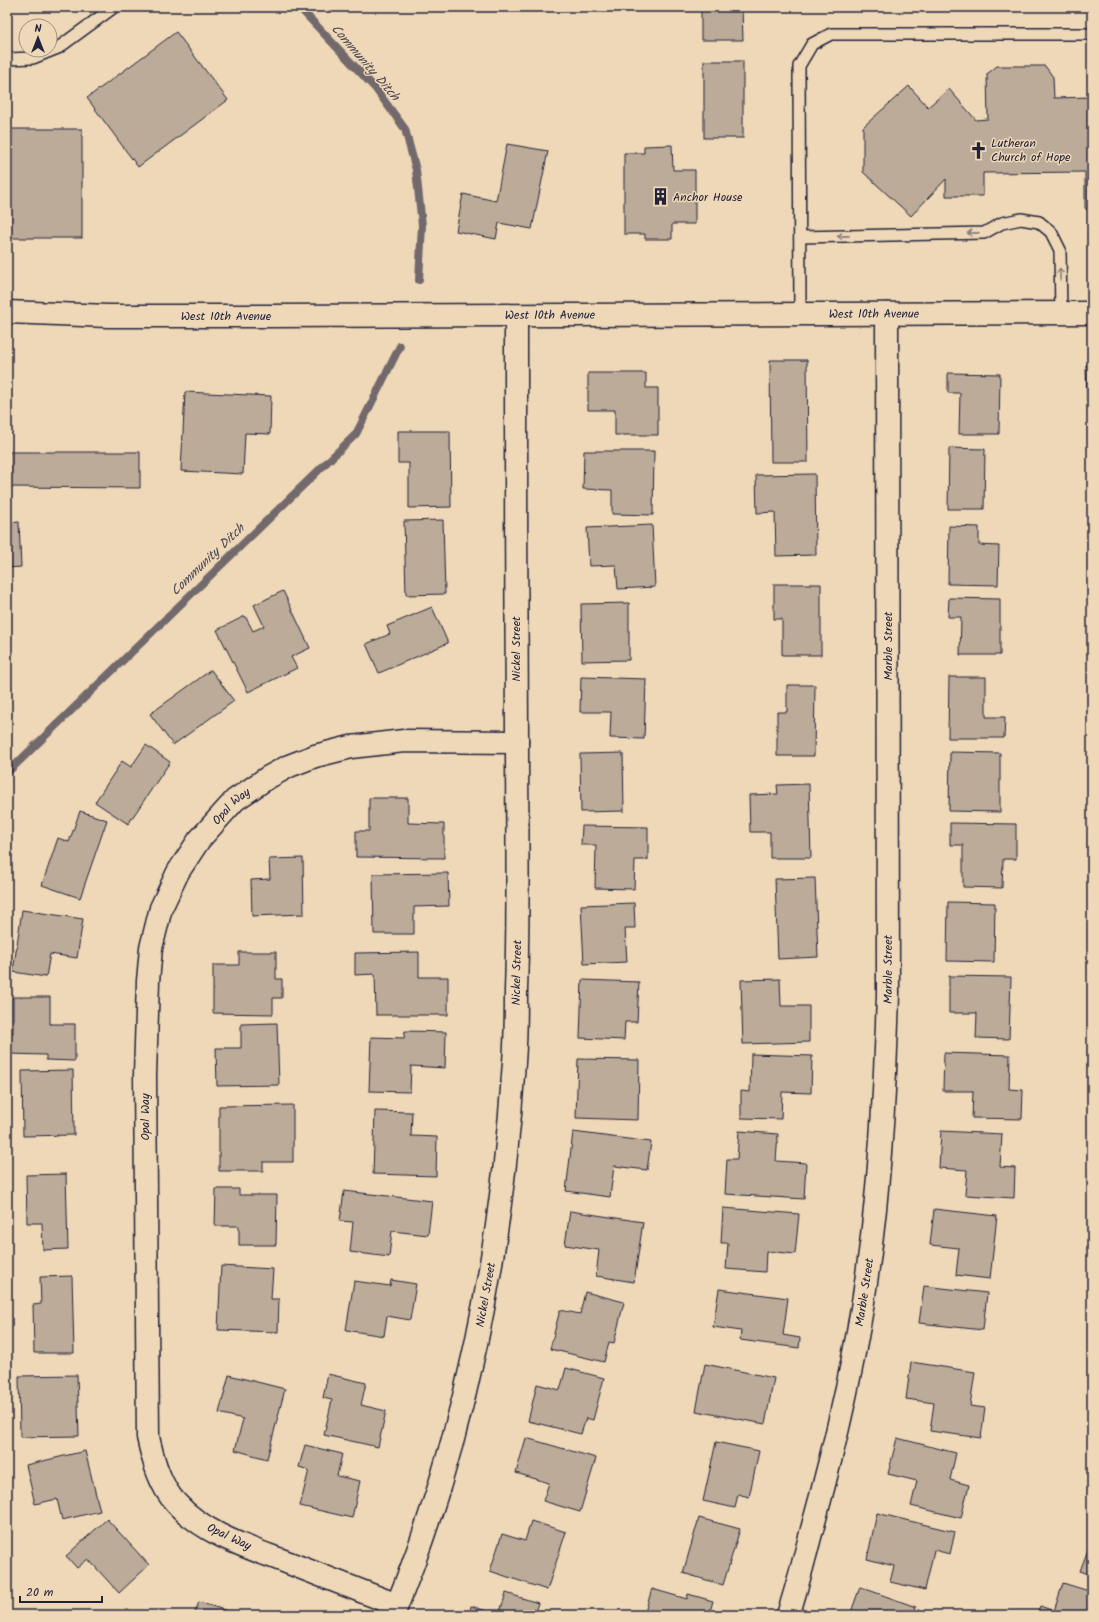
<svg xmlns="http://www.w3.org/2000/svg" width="1099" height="1622" font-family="Kalam,sans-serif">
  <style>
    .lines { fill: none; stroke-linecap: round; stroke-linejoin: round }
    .stream { stroke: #72696c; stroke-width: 8 }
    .building { fill: #bbab98; stroke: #22223b }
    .service-casing { stroke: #22223b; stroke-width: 14 }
    .minor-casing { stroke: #22223b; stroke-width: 25 }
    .service { stroke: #eed8b7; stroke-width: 11 }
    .minor { stroke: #eed8b7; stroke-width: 22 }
    .oneway { stroke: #887d79 }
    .labels { text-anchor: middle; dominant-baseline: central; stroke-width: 3; stroke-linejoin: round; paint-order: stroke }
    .poi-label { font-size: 12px; fill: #22223b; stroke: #eed8b7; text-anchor: start }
    .street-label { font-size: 12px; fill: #22223b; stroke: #eed8b7 }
    .water-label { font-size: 13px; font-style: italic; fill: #4a4654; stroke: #eed8b7 }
  </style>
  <rect width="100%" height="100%" fill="#eed8b7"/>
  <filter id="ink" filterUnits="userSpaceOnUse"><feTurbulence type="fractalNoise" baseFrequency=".025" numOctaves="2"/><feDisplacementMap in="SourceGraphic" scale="8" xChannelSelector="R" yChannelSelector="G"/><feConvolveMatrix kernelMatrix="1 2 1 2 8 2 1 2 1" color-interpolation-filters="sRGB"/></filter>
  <g filter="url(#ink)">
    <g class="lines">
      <g class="stream">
        <polyline points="299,7 375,88 405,129 416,170 422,225 419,280"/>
        <polyline points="7,773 356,434 400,346"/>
      </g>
    </g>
    <g class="building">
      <polygon points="701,7 742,7 743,40 701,40"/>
      <polygon points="176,32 228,100 138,167 87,98"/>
      <rect x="704" y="61" width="39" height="77"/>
      <polygon points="997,66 1045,66 1053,77 1054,98 1092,97 1092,215 1085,208 1085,172 983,173 983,196 946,196 946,179 911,216 863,172 863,127 909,86 928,107 949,89 976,120 988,119 987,74"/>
      <rect x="7" y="129" width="75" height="109"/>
      <polygon points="507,144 548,151 532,229 499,223 496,239 456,231 463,194 496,201"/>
      <polygon points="672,145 673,170 695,170 695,224 672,224 672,239 645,239 645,234 624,234 624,153 644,153 644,146"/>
      <polygon points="770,360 807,360 808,462 771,462"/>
      <polygon points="1092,364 1092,401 1087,401 1086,365"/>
      <polygon points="588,373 646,373 646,388 658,388 658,435 615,435 615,410 588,410"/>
      <polygon points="948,373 1000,374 999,434 959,434 960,393 948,393"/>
      <polygon points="185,392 271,396 270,434 245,433 243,474 181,471"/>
      <polygon points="398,431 450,431 451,507 409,508 409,463 398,463"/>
      <polygon points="949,448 985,449 984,509 948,509"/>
      <polygon points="584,451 654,451 653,515 612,514 612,490 583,489"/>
      <polygon points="7,452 140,452 140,488 7,487"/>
      <polygon points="815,474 816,555 776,556 775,512 757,513 756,475"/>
      <polygon points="443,520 445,594 406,595 404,521"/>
      <polygon points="19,522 21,567 7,568 7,523"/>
      <polygon points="652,525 655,587 618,589 616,565 589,566 587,528"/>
      <polygon points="949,526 979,527 979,545 999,546 998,585 948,584"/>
      <polygon points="774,584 821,584 821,655 782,655 782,619 774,619"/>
      <polygon points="283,591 310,648 291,657 297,668 248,692 217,630 245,616 253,631 264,626 254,605"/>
      <polygon points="949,598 1000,599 1000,655 960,655 961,617 948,617"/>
      <polygon points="629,603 629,660 582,661 581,604"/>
      <polygon points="432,607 448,643 379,673 366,644 390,634 387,626"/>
      <polygon points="211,670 234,701 173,745 150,714"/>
      <polygon points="581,677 646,679 644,739 610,738 611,712 580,712"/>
      <polygon points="949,677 986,677 986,717 1005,717 1004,738 948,738"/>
      <polygon points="787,685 815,685 814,756 777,756 777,712 787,712"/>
      <polygon points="146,745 170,762 128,824 95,802 122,761 131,767"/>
      <polygon points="950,752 1000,753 1000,812 949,811"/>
      <polygon points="623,753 624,811 581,812 580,754"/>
      <polygon points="809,784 811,858 770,858 770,832 750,832 749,795 778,794 777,785"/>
      <polygon points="369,798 408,798 408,823 444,824 444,858 356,857 356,831 369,831"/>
      <polygon points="80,811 107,820 80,898 42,885 58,838 69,842"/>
      <polygon points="950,823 1016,824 1016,859 1003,859 1002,888 963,887 963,845 950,845"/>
      <polygon points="582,826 648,827 648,860 635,860 634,889 595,888 596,845 581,845"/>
      <polygon points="303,858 304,914 252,916 251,880 270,879 269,859"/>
      <polygon points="448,873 449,906 414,907 414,934 374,934 373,874"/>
      <polygon points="815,878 818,957 778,959 775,879"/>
      <polygon points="948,902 995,903 994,962 947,961"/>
      <polygon points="634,903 635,928 625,928 627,962 584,964 581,905"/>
      <polygon points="22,910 83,919 77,958 50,954 46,977 13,972"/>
      <polygon points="239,952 276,952 276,979 282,979 282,998 273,998 273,1014 213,1013 213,965 239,965"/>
      <polygon points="419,952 419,977 448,977 448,1015 376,1015 375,974 355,975 355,953"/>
      <polygon points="949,976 1011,977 1009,1039 976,1038 977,1013 949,1013"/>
      <polygon points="780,979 781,1006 809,1006 809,1042 743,1044 741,980"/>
      <polygon points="582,980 639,982 637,1022 625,1022 624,1040 580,1038"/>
      <polygon points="13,997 50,997 50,1024 75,1024 75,1061 46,1060 46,1055 7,1054 7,1033 13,1033"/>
      <polygon points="277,1023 279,1085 217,1086 216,1048 241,1048 241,1024"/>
      <polygon points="405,1031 446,1032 445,1068 411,1066 410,1092 369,1091 371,1037 404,1038"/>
      <polygon points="944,1053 1010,1055 1009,1089 1023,1090 1022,1119 972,1118 973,1091 943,1091"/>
      <polygon points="751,1054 812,1056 811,1093 782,1092 781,1119 741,1118 741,1091 750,1092"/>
      <polygon points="578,1059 639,1060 638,1120 576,1118"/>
      <polygon points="73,1070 74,1135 23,1136 22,1071"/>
      <polygon points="293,1105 293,1162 263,1162 263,1171 219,1171 219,1106"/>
      <polygon points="375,1111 412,1112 411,1136 437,1137 436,1176 373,1174"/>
      <polygon points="739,1131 778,1134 776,1161 806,1163 804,1199 725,1194 727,1159 737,1159"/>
      <polygon points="941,1131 1002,1134 1000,1167 1015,1168 1014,1198 965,1195 967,1170 939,1168"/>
      <polygon points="573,1132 651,1142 647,1170 614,1166 610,1197 566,1191"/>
      <polygon points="66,1174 68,1249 43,1250 42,1223 27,1223 26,1175"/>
      <polygon points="216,1189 239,1189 239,1195 277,1195 276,1245 239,1245 239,1226 215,1226"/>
      <polygon points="344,1191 432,1201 428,1235 392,1231 389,1257 350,1252 353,1222 340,1221"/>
      <polygon points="723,1208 799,1214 795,1254 766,1251 765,1272 726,1269 728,1243 721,1243"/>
      <polygon points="934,1209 997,1216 990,1279 956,1275 959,1248 930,1245"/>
      <polygon points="570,1211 643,1222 634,1282 596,1276 599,1250 565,1245"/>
      <polygon points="221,1266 273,1269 271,1299 279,1299 278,1332 218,1330"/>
      <polygon points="72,1276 74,1353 34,1353 33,1305 41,1304 40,1277"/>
      <polygon points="391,1280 416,1284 410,1320 387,1316 384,1336 346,1330 354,1281 390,1286"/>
      <polygon points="924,1286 987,1293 983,1330 919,1323"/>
      <polygon points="719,1289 788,1298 783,1335 800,1338 799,1348 740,1340 741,1331 713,1327"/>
      <polygon points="585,1292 624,1302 614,1343 609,1342 604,1362 550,1349 560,1310 580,1314"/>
      <polygon points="911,1362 975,1372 970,1406 985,1408 981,1438 930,1431 934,1403 906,1399"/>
      <polygon points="705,1364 774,1378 765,1424 696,1411"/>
      <polygon points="566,1368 604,1378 593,1420 586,1418 581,1434 528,1421 537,1384 560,1390"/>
      <polygon points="328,1374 366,1383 361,1405 386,1411 378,1447 324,1435 332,1400 323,1398"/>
      <polygon points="77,1375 79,1436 20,1437 19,1376"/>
      <polygon points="229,1375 285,1389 267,1459 235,1450 243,1419 219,1413"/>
      <polygon points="526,1438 596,1458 580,1512 543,1501 549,1483 516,1473"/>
      <polygon points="897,1438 956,1453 950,1480 969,1485 961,1518 911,1506 917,1481 888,1474"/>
      <polygon points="716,1442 759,1451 749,1497 738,1494 735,1508 703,1501"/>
      <polygon points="305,1445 342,1454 337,1476 360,1481 352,1518 300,1506 309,1470 299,1467"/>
      <polygon points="85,1451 100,1511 62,1520 57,1499 35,1504 26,1465"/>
      <polygon points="877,1513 955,1532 950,1554 934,1550 925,1590 890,1582 894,1566 867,1559"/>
      <polygon points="699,1518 740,1529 723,1585 683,1573"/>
      <polygon points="107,1519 149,1565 119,1593 88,1559 77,1568 66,1556"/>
      <polygon points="531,1521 566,1532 547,1590 490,1571 502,1534 525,1541"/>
      <polygon points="1092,1539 1092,1575 1080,1571"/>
      <polygon points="1063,1583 1092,1592 1092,1615 1037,1615 1040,1606 1054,1611"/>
      <polygon points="860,1587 916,1607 913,1615 850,1615"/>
      <polygon points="652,1589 687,1599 688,1594 713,1601 709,1615 644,1615"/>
      <polygon points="506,1593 538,1603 534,1615 469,1615 471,1606 499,1615"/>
      <polygon points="199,1602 231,1612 230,1615 194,1615"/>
    </g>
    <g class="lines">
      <defs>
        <g id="service">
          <polyline points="7,59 33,58 58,48 114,7"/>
          <polyline points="800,237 984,233 1002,223 1021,219 1039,222 1051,232 1060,250 1061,313"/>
          <polyline points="800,315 799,66 812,44 831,34 1092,34"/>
        </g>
        <g id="minor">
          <path id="s1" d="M 7,312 L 108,316 L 270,316 L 1092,313"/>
          <path id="s2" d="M 397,1605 C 361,1591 325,1577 289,1563 C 250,1548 205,1535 176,1503 C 160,1486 153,1460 148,1437 L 145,1075 L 148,981 L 151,948 L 161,908 L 178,872 L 199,840 L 235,800 L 267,778 L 289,766 L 315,756 L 351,747 L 404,741 L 517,742"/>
          <path id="s3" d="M 393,1615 C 465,1442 502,1249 514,1062 C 516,1038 516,1014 516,990 C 519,906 517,822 517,738 C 516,597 516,457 516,316"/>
          <path id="s4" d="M 788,1615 C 797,1588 804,1560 811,1533 C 834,1450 854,1367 866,1282 C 880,1186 885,1090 888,994 L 887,314"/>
        </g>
      </defs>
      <use href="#service" class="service-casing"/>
      <use href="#minor" class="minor-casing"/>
      <use href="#service" class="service"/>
      <use href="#minor" class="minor"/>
    </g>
    <defs><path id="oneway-shaft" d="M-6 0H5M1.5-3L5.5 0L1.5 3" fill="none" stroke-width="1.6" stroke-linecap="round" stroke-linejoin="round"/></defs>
    <g class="oneway">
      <use href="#oneway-shaft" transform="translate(973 233) rotate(179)"/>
      <use href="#oneway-shaft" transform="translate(843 236) rotate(179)"/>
      <use href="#oneway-shaft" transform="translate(1060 274) rotate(-91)"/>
    </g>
  </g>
  <defs>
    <symbol id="church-bare" viewBox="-9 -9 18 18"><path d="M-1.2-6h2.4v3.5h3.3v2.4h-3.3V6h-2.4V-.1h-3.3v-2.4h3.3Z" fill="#22223b" stroke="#eed8b7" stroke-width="2.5" paint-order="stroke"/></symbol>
    <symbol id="building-bare" viewBox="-9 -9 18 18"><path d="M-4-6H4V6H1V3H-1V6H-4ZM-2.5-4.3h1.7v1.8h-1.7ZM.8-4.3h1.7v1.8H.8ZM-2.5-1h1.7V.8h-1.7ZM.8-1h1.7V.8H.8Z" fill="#22223b" stroke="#eed8b7" stroke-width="2.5" paint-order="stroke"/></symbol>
  </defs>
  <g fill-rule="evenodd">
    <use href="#church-bare" x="966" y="138" width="25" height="25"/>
    <use href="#building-bare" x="648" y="184" width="25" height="25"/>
  </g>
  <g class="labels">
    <g class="poi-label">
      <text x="991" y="143">Lutheran<tspan x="991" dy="14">Church of Hope</tspan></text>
      <text x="673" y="197">Anchor House</text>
    </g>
    <g class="street-label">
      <text stroke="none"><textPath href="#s1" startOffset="867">West 10th Avenue</textPath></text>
      <text stroke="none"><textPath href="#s1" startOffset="543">West 10th Avenue</textPath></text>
      <text stroke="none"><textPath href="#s1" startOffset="219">West 10th Avenue</textPath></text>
      <text transform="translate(888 646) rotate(-90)">Marble Street</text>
      <text transform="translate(516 649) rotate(-90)">Nickel Street</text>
      <text stroke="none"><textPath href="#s2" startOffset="973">Opal Way</textPath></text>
      <text stroke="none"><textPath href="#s4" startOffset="656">Marble Street</textPath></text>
      <text stroke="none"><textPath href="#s3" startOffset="658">Nickel Street</textPath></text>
      <text transform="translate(145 1117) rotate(-90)">Opal Way</text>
      <text stroke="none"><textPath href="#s4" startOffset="332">Marble Street</textPath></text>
      <text stroke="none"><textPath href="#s3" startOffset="334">Nickel Street</textPath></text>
      <text transform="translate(229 1537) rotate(25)">Opal Way</text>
    </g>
    <g class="water-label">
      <text transform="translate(365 63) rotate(49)">Community Ditch</text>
      <text transform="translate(208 560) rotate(-44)">Community Ditch</text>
    </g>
  </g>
  <rect width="1099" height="1622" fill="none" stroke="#eed8b7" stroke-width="24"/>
  <rect x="12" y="12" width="1075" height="1598" fill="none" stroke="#22223b" stroke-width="1.5" filter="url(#ink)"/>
  <g transform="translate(38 38)"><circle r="19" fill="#eed8b7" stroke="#9c8f85"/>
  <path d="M0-3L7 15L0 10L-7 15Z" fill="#22223b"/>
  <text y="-6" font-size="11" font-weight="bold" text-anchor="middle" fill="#22223b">N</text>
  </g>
  <path d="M20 1596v6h82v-6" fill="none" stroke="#22223b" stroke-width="2"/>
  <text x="26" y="1596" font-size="12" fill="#22223b" stroke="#eed8b7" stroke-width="3" paint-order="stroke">20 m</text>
</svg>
